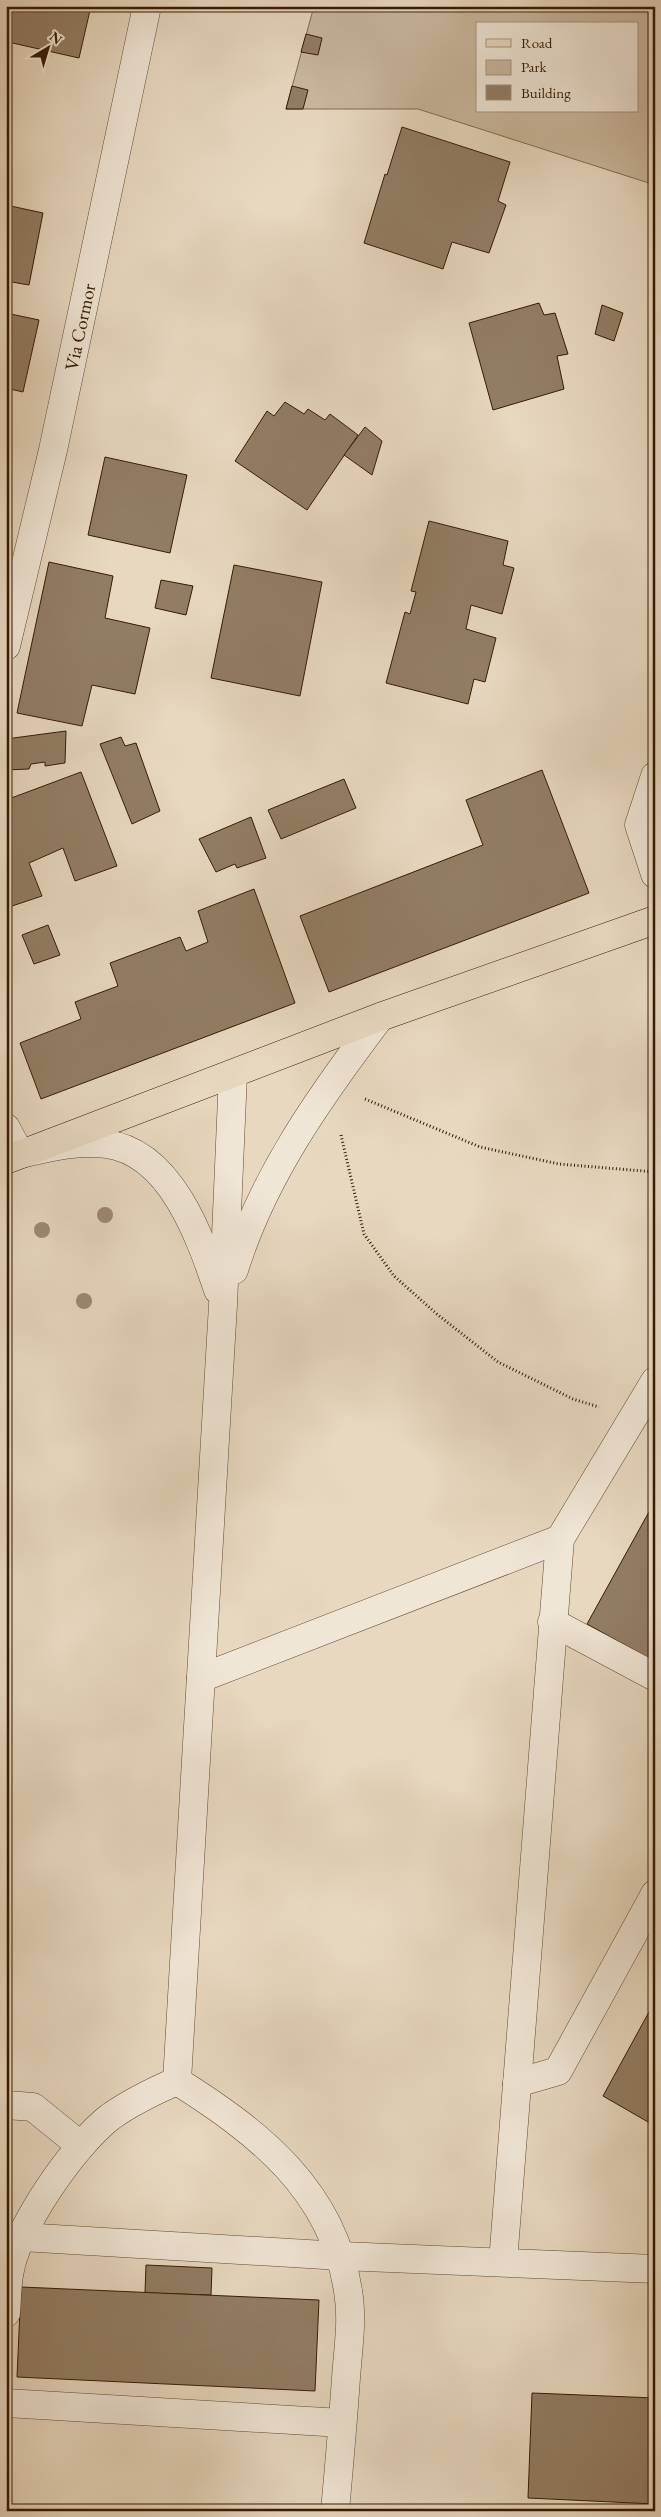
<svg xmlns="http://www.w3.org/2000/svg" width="661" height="2517" font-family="'EB Garamond',serif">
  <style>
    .green { fill: #cab89f; stroke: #806a50; fill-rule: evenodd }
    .building { fill: #927d64; stroke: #351b00 }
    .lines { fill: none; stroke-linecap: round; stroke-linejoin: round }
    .minor-casing { stroke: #624a30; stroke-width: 29 }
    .major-casing { stroke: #351b00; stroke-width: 29 }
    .path { stroke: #351b00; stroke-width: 3; stroke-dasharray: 1 2.5; stroke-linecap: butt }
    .minor { stroke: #f0e6d6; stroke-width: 28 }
    .major { stroke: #e8d8c0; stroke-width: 28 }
    .tree { fill: #9e8a71 }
    .labels { text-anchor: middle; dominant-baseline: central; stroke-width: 4.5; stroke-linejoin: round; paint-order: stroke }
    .street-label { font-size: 19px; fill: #351b00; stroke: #f0e6d6 }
  </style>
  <rect width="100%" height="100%" fill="#e8d8c0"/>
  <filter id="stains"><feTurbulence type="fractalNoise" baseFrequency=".004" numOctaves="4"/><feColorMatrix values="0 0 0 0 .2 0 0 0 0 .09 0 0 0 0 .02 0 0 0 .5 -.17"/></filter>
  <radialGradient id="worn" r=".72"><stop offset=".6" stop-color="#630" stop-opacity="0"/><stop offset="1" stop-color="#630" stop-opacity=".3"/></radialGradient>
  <path class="green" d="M 314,6 L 655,6 L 655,185 L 418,109 L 286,109 ZM 477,24 L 637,24 L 637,111 L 477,111 Z"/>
  <g class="building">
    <polygon points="6,6 91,6 79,58 8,42 10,29 6,28"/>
    <polygon points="306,34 322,38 318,55 301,52"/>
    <polygon points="292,86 308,90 303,109 286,109"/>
    <polygon points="402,127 510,162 498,201 506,205 489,253 452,242 443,269 364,243 385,174 387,175"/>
    <polygon points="6,205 43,213 29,285 6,281"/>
    <polygon points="539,303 544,315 555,313 568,354 557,356 564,389 493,410 469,323"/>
    <polygon points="602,305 623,313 614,341 595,334"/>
    <polygon points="6,313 39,320 23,392 6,388"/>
    <polygon points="285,402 304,414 308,409 325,420 330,414 358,435 307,510 235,461 267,411 274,416"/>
    <polygon points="365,427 382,441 372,475 344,455"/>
    <polygon points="105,457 187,475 170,553 88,535"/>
    <polygon points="429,521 508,541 503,565 514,568 502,614 471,605 466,629 496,638 485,682 474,679 468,704 386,683 405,612 410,614 416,592 411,591"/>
    <polygon points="49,562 113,576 105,618 150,628 135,694 92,685 82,726 17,713"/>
    <polygon points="234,565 322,582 300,696 211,678"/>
    <polygon points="161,580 193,586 186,615 155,608"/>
    <polygon points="66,731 65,763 45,766 45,762 31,764 29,769 6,770 6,739"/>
    <polygon points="121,737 125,746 136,743 160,811 132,824 100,744"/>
    <polygon points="542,770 589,893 329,992 300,916 483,845 466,800"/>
    <polygon points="81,772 117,866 75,881 63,848 29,863 42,896 6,908 6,800"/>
    <polygon points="344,779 356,808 281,839 268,810"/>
    <polygon points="251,817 266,858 237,868 235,864 216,872 199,839"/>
    <polygon points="254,889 295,1003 41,1099 20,1043 81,1019 75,1002 118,986 110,963 180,937 186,951 208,942 198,911"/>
    <polygon points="48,925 60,955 34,964 22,935"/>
    <polygon points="655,1501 655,1657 652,1660 587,1624"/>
    <polygon points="655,2001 655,2126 603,2096"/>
    <polygon points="146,2265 212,2268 211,2295 145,2293"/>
    <polygon points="21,2287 319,2300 315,2391 17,2377"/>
    <polygon points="532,2393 655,2398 655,2504 528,2498"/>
  </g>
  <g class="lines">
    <defs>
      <g id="minor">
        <polyline points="6,646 53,450 147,6"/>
        <polyline points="655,776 639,825 655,874"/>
        <path d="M 6,1128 L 20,1154 C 48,1148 77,1140 106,1144 C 171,1152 200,1237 218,1290"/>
        <path d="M 234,1270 C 263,1176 321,1095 380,1017"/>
        <polyline points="552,1622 655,1677"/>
        <polyline points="201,1678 560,1539"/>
        <polyline points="177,2081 223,1305 233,1074"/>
        <path d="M 177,2081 C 258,2132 333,2190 348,2291 C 353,2320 348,2349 346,2378 C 343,2422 339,2467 335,2511"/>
        <polyline points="517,2083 558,2071 655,1894"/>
        <polyline points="6,2105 33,2107 80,2145"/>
        <polyline points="21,2237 341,2256 655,2269"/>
        <polyline points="503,2262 560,1539 655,1381"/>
        <path d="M 6,2313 C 7,2300 7,2287 9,2275 C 16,2228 73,2146 110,2117 C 131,2102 154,2091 177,2081"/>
        <polyline points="6,2403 342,2423"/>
      </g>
      <polyline id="major" points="6,1160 380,1017 655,920"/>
    </defs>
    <use href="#minor" class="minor-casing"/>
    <use href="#major" class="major-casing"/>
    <g class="path">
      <polyline points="365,1099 480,1147 559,1164 655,1172"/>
      <polyline points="341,1135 364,1234 394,1276 438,1315 498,1362 573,1399 599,1407"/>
    </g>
    <use href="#minor" class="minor"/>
    <use href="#major" class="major"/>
  </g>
  <g class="tree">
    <circle cx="105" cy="1215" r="8"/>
    <circle cx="42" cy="1230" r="8"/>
    <circle cx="84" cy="1301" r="8"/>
  </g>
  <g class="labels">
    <g class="street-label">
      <text transform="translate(80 327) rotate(-78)">Via Cormor</text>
    </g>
  </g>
  <rect width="661" height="2517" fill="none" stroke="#e8d8c0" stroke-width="25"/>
  <rect x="8" y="8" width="646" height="2502" fill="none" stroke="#351b00" stroke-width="2.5"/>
  <rect x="12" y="12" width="636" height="2492" fill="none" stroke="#351b00"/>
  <rect x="476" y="22" width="162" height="90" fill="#f0e6d6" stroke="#a59580"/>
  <rect x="486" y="39" width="25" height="8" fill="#e8d8c0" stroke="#a59580"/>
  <text x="521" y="48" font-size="15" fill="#351b00">Road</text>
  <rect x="486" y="60" width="25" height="15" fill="#cab89f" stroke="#a59580"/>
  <text x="521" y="72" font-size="15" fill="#351b00">Park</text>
  <rect x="486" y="85" width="25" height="15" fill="#927d64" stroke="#a59580"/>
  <text x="521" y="98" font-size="15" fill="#351b00">Building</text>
  <g transform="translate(48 48) rotate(38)" stroke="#f0e6d6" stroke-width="4" paint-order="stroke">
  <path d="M0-4L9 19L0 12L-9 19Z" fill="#351b00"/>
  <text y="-8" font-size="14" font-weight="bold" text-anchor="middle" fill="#351b00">N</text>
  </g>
  <rect width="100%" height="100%" filter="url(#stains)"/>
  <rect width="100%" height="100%" fill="url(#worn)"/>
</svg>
